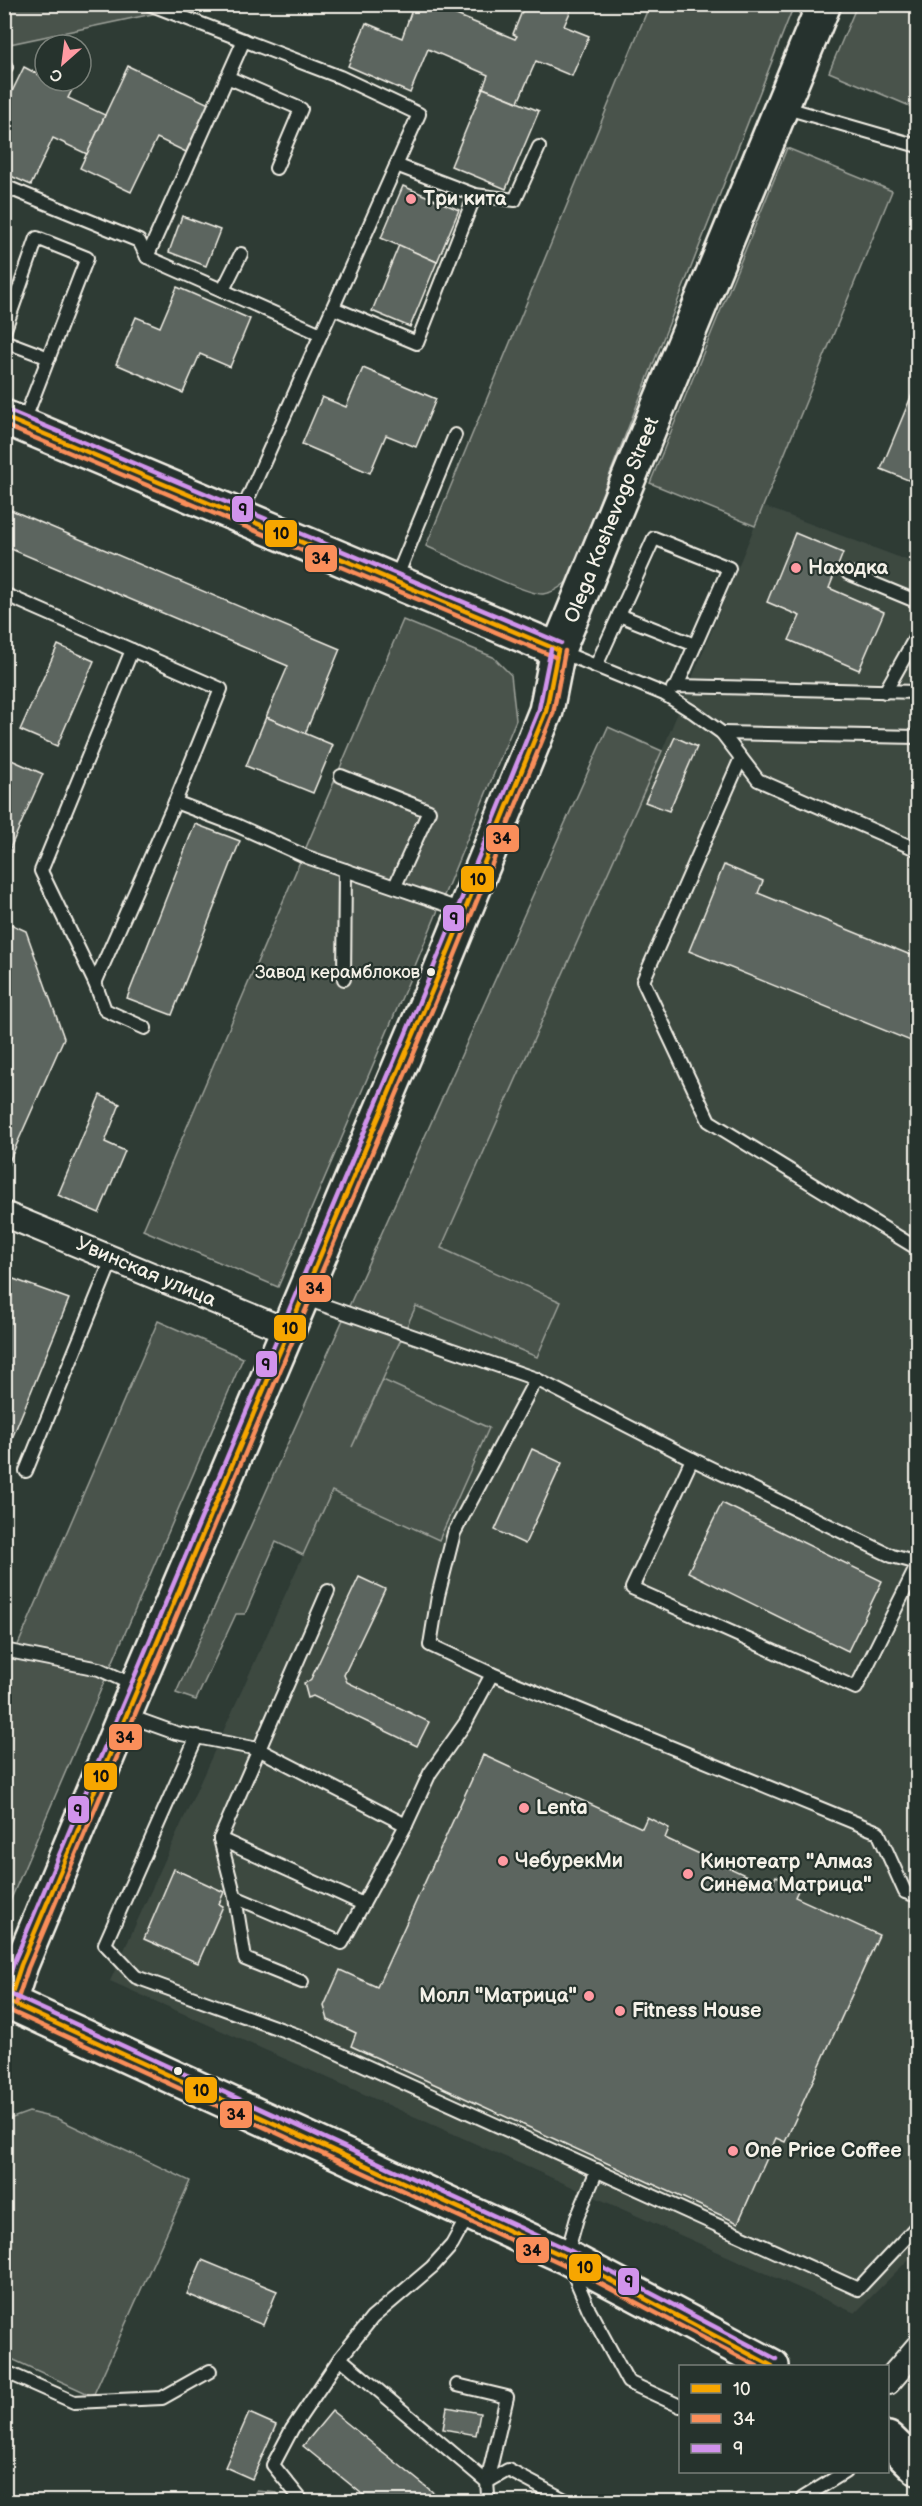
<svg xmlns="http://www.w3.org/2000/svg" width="922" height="2506" font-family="'Balsamiq Sans',sans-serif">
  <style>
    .built { fill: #3c4841 }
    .green { fill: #48524c; stroke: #9ea29a; stroke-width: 1.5 }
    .building { fill: #5c655e; stroke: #f4f1e8; stroke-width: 1.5 }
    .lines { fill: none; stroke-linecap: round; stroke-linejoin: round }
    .service-casing { stroke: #f4f1e8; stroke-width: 16 }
    .minor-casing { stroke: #f4f1e8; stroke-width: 28 }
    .secondary-casing { stroke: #f4f1e8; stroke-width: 38 }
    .service { stroke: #26332d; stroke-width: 12 }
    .minor { stroke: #26332d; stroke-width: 24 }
    .secondary { stroke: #26332d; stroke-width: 33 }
    .bus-1-casing { stroke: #26332d; stroke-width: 9 }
    .bus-2-casing { stroke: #26332d; stroke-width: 9 }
    .bus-3-casing { stroke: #26332d; stroke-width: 9 }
    .bus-1 { stroke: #f7a600; stroke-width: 4.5 }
    .bus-2 { stroke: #fa8e5a; stroke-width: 4.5 }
    .bus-3 { stroke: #d193ec; stroke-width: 4.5 }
    .poi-dot { fill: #ff9aa2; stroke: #26332d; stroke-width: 2 }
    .bus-dot { fill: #f4f1e8; stroke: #26332d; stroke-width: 2 }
    .labels { text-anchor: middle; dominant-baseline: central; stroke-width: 4.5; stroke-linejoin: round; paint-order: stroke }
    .bus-label { font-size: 18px; fill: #f4f1e8; stroke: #26332d; text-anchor: end }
    .poi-label { font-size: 20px; font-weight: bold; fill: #f4f1e8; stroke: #26332d; text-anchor: start }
    .street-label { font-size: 20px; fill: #f4f1e8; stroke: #26332d }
    .line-badge { stroke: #26332d; stroke-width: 2 }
    .pale-badge-label { font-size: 16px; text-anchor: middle; font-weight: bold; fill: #111 }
  </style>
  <rect width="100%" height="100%" fill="#2e3b34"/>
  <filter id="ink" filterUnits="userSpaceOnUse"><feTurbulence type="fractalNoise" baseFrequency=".0167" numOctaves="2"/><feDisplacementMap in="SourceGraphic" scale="12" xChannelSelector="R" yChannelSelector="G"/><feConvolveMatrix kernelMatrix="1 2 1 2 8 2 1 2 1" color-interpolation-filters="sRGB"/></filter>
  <g filter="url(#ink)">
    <polygon class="built" points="763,506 917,564 917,2251 855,2313 110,1981 416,1306 537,1357 561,1302 441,1248 662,751"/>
    <g class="green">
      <polygon points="5,4 195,5 5,45"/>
      <path d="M 650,4 L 794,5 L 568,581 C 561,587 553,593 543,594 C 525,595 447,555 426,546 Z"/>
      <polygon points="857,5 917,5 917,109 829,72"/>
      <polygon points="787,148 892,191 755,526 650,483"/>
      <polygon points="403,620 493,657 511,675 516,720 408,983 278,1287 143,1230"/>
      <polygon points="608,727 662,751 441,1248 561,1302 537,1357 416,1306 352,1447 383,1380 489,1428 439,1540 332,1491 303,1555 276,1542 245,1614 236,1614 196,1700 176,1693"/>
      <polygon points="158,1321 243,1358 5,1913 5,1675"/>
      <polygon points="29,2112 58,2119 190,2181 93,2396 5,2356 4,2121"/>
      <polygon points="256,2491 277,2493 282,2501 253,2501"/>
    </g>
    <g class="building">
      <polygon points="414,4 458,4 454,14 515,39 517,36 513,34 525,4 558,4 571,10 564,26 589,36 572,76 536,61 518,102 483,88 488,75 428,49 410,93 348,66 366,23 402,38"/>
      <polygon points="128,66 209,104 186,152 157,138 131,192 80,168"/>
      <polygon points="24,67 45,78 45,81 52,81 72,90 68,98 105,115 87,154 53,138 31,185 4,173 4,108"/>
      <polygon points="483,88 539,111 506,189 451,166"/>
      <polygon points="403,186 459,210 437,262 381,238"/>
      <polygon points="182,216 220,230 206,266 169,252"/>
      <polygon points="399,245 437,262 410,327 372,311"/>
      <polygon points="177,287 250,319 230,367 200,354 183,393 116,364 136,317 160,327"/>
      <polygon points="363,368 436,399 416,447 386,435 370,473 302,444 322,397 346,407"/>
      <polygon points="918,380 918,484 881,469"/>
      <polygon points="4,507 340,649 305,734 266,717 288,666 4,546"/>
      <polygon points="795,533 843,553 829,588 884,612 859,670 789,640 800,616 767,602"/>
      <polygon points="58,645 94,661 57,746 20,730"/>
      <polygon points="266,717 333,745 313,793 246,766"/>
      <polygon points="675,737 697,747 669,811 645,802"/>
      <polygon points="7,758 43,774 4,862 4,763"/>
      <polygon points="195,824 240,841 172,1015 127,998"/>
      <polygon points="724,865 763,881 758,893 918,958 918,1044 689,951"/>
      <polygon points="4,921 26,931 64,1038 4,1173 4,1053 12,1036 4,1013"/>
      <polygon points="100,1095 120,1104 105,1142 125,1151 99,1213 58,1195"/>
      <polygon points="8,1277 69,1299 4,1458 4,1284"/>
      <polygon points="532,1449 562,1463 525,1544 495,1530"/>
      <polygon points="722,1503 882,1581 848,1651 688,1572"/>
      <polygon points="359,1577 385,1589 344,1675 347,1682 429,1722 417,1746 313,1696 308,1698 304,1683 310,1681"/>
      <polygon points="483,1755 642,1828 647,1817 669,1828 665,1838 771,1887 776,1876 800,1886 795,1897 879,1935 785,2142 776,2138 738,2223 351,2046 356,2033 328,2020 324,2006 340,1970 377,1987"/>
      <polygon points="174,1869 224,1892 219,1904 223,1906 198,1963 144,1939"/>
      <polygon points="202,2260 277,2291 263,2325 187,2294"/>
      <polygon points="447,2407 480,2413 476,2435 443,2429"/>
      <polygon points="332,2411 445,2502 372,2502 303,2446"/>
      <polygon points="249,2413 276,2425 252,2479 225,2467"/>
    </g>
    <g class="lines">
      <defs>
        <g id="service">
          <polyline points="149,4 340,77 419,114 240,516"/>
          <polyline points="4,66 6,67"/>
          <polyline points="227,77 301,109 276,168"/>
          <polyline points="783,107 918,146"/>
          <polyline points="4,186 139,241 147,257 321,334"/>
          <polyline points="475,195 515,200 539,147"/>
          <polyline points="147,257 244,40"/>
          <polyline points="223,290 241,254"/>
          <polyline points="333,308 417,343 475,195 396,165"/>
          <polyline points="4,332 37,238 87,258 23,424"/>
          <polyline points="4,341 49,358"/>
          <polyline points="848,573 918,602"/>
          <polyline points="395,581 455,435"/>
          <polyline points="4,594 221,689 175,802 236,825 307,857 462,910"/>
          <polyline points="619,615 695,645"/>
          <polyline points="132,650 41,871 95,983 105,1010 145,1028"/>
          <polyline points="559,651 664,694 693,712 722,733 758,780 918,850"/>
          <polyline points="596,666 654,538 729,568 677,686"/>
          <polyline points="673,688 677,686 918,692"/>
          <polyline points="885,692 918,633"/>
          <polyline points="722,733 918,737"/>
          <polyline points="741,758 643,981 709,1121 918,1249"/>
          <polyline points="341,776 429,811 395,886"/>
          <polyline points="344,979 345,870"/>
          <polyline points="95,983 175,802"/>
          <polyline points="303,1298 536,1379 692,1459 892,1556 918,1563"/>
          <polyline points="692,1459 632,1588 856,1688 918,1564"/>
          <polyline points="26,1471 113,1257"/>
          <polyline points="328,1591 220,1839 235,1897 342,1943 406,1825"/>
          <polyline points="4,1650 99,1669 136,1686"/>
          <polyline points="492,1674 430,1645 438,1596 454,1533 536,1379"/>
          <polyline points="126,1715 176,1733 258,1749 406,1825 430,1773 466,1722 492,1674 878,1832 905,1892 918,1896"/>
          <polyline points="197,1736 105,1944 136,1977 302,2037 858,2289 918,2225"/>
          <polyline points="220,1839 363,1904"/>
          <polyline points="235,1897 245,1959 302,1982"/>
          <polyline points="597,2170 577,2218 566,2257 589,2310 628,2382 680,2406"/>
          <polyline points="340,2358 487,2482 488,2495 484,2502"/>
          <polyline points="4,2371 74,2402 162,2398 210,2371"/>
          <polyline points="457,2385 507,2397 487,2482"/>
          <polyline points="487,2482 508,2470 569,2502"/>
          <polyline points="303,2502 273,2465 292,2429 340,2358 372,2318 432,2267 452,2245 469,2214"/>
          <polyline points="809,2502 803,2498 845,2472"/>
        </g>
        <g id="minor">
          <polyline points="4,1214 287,1331"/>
          <polyline points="888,2382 918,2347"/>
        </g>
        <g id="secondary">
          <polyline points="4,417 558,650"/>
          <polyline points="772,2366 566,2257 9,2002 21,1965 125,1714 437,979 546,711 558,650 824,4"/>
          <polyline points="888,2439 918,2468"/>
        </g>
      </defs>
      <use href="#service" class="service-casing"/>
      <use href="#minor" class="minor-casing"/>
      <use href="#secondary" class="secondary-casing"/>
      <use href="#service" class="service"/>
      <use href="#minor" class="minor"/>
      <use href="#secondary" class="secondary"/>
      <defs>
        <g id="bus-1">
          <polyline points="4,417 558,650"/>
          <polyline points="9,2002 21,1965 437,979 546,711 558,650"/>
          <polyline points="9,2002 566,2257 772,2366"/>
        </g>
        <g id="bus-2">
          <polyline points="4,425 555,657"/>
          <polyline points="16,2004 28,1968 444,982 553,714 565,651"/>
          <polyline points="6,2009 563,2264 757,2366"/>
        </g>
        <g id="bus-3">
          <polyline points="7,410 561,643"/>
          <polyline points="4,1992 14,1962 430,976 539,709 551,649"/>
          <polyline points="12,1995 569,2250 776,2359"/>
        </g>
      </defs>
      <use href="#bus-1" class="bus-1-casing"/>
      <use href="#bus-2" class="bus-2-casing"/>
      <use href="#bus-3" class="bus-3-casing"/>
      <use href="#bus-1" class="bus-1"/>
      <use href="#bus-2" class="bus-2"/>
      <use href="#bus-3" class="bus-3"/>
    </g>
  </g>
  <g class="poi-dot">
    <circle cx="411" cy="199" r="6"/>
    <circle cx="796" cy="568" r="6"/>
    <circle cx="524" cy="1808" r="6"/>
    <circle cx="503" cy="1861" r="6"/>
    <circle cx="688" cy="1874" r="6"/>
    <circle cx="589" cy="1996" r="6"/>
    <circle cx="620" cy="2011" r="6"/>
    <circle cx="733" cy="2151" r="6"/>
  </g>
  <g class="bus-dot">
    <circle cx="431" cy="972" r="5"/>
    <circle cx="178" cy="2071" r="5"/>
  </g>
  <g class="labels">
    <g class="bus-label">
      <text x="420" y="972">Завод керамблоков</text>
    </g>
    <g class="poi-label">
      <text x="423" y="199">Три кита</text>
      <text x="808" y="568">Находка</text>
      <text x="536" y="1808">Lenta</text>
      <text x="515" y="1861">ЧебурекМи</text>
      <text x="700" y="1862">Кинотеатр "Алмаз<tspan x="700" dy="23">Синема Матрица"</tspan></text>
      <text x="577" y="1996" text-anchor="end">Молл "Матрица"</text>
      <text x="632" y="2011">Fitness House</text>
      <text x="745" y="2151">One Price Coffee</text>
    </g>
    <g class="street-label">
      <text transform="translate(612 520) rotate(-68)">Olega Koshevogo Street</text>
      <text transform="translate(146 1272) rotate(23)">Увинская улица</text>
    </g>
  </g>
  <g class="line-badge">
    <rect x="231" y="495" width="23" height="28" rx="6" fill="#d193ec"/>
    <rect x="264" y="519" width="34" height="29" rx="6" fill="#f7a600"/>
    <rect x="304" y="544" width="34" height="29" rx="6" fill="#fa8e5a"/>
    <rect x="485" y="824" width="35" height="29" rx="6" fill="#fa8e5a"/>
    <rect x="460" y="865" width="35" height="28" rx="6" fill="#f7a600"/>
    <rect x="442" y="904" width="23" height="28" rx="6" fill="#d193ec"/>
    <rect x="298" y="1274" width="34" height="29" rx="6" fill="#fa8e5a"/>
    <rect x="273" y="1314" width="34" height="28" rx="6" fill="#f7a600"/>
    <rect x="255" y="1350" width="23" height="28" rx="6" fill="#d193ec"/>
    <rect x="108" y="1723" width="35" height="28" rx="6" fill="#fa8e5a"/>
    <rect x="83" y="1762" width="35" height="29" rx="6" fill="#f7a600"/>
    <rect x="67" y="1795" width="23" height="29" rx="6" fill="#d193ec"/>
    <rect x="184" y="2076" width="34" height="28" rx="6" fill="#f7a600"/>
    <rect x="219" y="2100" width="34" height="29" rx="6" fill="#fa8e5a"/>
    <rect x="515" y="2236" width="35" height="28" rx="6" fill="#fa8e5a"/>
    <rect x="568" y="2253" width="34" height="29" rx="6" fill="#f7a600"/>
    <rect x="617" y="2267" width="23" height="29" rx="6" fill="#d193ec"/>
  </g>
  <g class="pale-badge-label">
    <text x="243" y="515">9</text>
    <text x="281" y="539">10</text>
    <text x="321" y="564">34</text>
    <text x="502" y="844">34</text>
    <text x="478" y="885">10</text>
    <text x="454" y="924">9</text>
    <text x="315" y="1294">34</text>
    <text x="290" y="1334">10</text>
    <text x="266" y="1370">9</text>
    <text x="125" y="1743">34</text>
    <text x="101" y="1782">10</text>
    <text x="78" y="1816">9</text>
    <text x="201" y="2096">10</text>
    <text x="236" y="2120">34</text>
    <text x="532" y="2256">34</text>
    <text x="585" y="2273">10</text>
    <text x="629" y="2287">9</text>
  </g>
  <rect width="922" height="2506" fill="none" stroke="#26332d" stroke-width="24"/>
  <rect x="12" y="12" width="898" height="2482" fill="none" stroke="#f4f1e8" stroke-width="2" filter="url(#ink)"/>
  <rect x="679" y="2365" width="210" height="108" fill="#26332d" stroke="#787f78" stroke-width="1.5"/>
  <rect x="691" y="2384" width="30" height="9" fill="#f7a600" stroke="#787f78" stroke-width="1.5"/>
  <text x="733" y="2395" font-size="18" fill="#f4f1e8">10</text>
  <rect x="691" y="2414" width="30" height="9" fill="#fa8e5a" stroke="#787f78" stroke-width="1.5"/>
  <text x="733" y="2425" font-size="18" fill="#f4f1e8">34</text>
  <rect x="691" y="2444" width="30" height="9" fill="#d193ec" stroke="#787f78" stroke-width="1.5"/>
  <text x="733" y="2455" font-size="18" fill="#f4f1e8">9</text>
  <g transform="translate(63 63) rotate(208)"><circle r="28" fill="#26332d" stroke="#787f78" stroke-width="1.5"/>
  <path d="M0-4.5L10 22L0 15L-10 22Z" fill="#ff9aa2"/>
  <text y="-9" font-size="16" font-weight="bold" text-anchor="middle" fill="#f4f1e8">С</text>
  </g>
</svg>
